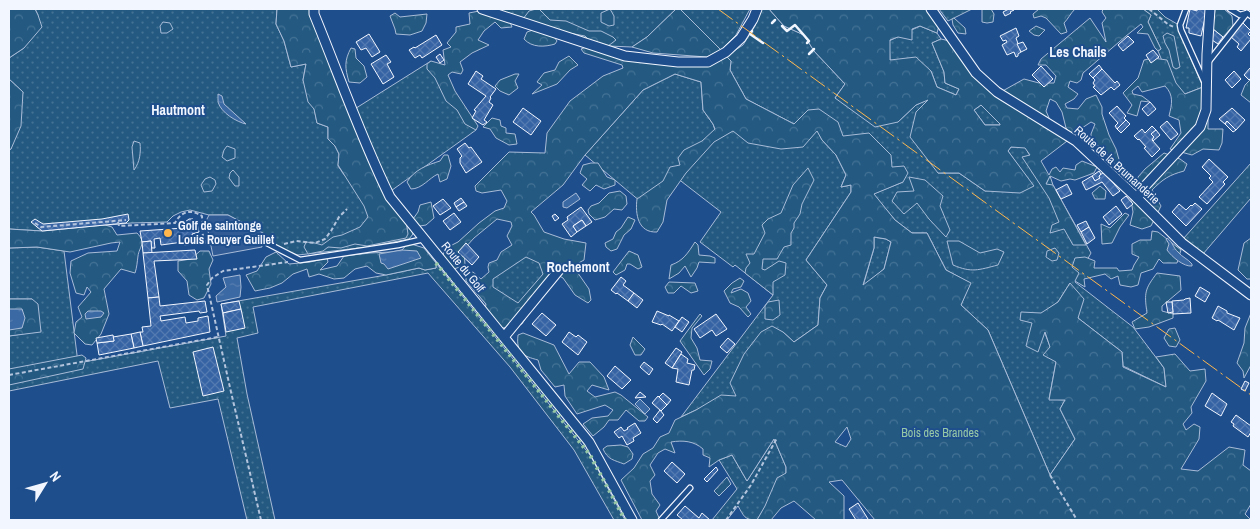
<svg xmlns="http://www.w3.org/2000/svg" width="1260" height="529" font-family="'Archivo Narrow',sans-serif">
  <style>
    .grass { fill: url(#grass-dots); stroke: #a8bbd7 }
    .forest { fill: url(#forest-crowns); stroke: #a8bbd7; fill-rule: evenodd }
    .parking { fill: #305b95; stroke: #a8bbd7 }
    .water { fill: url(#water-ripples); stroke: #a8bbd7 }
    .building { fill: url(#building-cross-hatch); stroke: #f2f6ff }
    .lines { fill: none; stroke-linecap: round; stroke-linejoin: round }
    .lane-casing { stroke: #f2f6ff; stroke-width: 7 }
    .street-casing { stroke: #f2f6ff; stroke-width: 11 }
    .path { stroke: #b3c4dc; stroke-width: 2; stroke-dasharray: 4 2.5; stroke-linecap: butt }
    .lane { stroke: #1f4e8c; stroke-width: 4.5 }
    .street { stroke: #1f4e8c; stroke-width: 9 }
    .hedge { stroke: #97c8a6; stroke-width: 4; stroke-dasharray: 2.5 4; stroke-linecap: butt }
    .wall { stroke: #f2f6ff; stroke-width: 2.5 }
    .power { stroke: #ffb74d; stroke-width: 1; stroke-dasharray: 18 4 2.5 4; stroke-linecap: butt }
    .poi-dot { fill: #ffb74d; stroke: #1f4e8c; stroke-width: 2 }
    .labels { text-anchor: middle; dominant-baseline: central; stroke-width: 4; stroke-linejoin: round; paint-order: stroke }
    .street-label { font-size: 12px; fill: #f2f6ff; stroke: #1f4e8c }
    .poi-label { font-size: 12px; font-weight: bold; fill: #f2f6ff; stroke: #1f4e8c; text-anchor: start }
    .park-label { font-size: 12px; fill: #97c8a6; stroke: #1f4e8c }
    .neighbourhood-label { font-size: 14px; font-weight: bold; fill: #f2f6ff; stroke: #1f4e8c }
  </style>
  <defs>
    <pattern id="grass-dots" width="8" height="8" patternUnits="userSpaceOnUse" patternTransform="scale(1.25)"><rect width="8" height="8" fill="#245a82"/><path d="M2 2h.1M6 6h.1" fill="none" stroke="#447295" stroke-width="1.8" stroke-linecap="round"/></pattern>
    <pattern id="forest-crowns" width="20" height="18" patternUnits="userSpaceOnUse" patternTransform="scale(1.25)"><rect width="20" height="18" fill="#245a82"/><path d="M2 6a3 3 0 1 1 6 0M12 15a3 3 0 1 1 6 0" fill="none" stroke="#447295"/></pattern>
    <pattern id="water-ripples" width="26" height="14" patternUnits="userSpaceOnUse" patternTransform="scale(1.25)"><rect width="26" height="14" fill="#3b69a3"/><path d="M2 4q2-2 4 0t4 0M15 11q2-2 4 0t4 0" fill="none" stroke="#587fb1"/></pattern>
    <pattern id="building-cross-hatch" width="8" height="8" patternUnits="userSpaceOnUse" patternTransform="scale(1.25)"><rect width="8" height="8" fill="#3563a3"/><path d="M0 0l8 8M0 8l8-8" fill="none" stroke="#537ab1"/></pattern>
  </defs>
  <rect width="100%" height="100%" fill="#1f4e8c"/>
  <g class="grass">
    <polygon points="35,9 277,9 276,24 284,41 291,67 306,64 303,80 314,108 317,123 328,127 328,139 335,146 339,154 338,166 345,176 390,197 411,229 413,234 409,239 368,247 298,255 275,248 261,240 262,233 228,215 209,215 190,210 181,212 173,216 167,222 131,223 42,231 9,229 9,150 11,149 23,92 9,79 9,58 24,48 38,15"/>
    <polygon points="495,9 676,9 647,37 632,47 608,46"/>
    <polygon points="680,9 750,9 736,35 721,50"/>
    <polygon points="761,9 769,9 784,26 804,35 814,51 845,84 835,98 898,122 916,105 929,99 938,173 959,173 985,191 1033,186 1008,151 1011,147 1025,147 1046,184 1050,176 1053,185 1091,253 1075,282 1133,327 1164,368 1166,387 1123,366 1122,352 1078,318 1070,283 1058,302 1041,314 1032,323 1044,331 1056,362 1049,399 1065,400 1060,409 1075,439 1050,475 988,330 961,305 970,283 946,270 927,233 912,233 895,220 873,194 903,182 892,168 843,136 808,110 794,124 746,99 730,70 731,61 726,56 743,45 755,26"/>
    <polygon points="939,9 972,9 948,21"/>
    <polygon points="1143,9 1157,9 1165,17 1179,25 1179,31 1203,87 1177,97 1158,51 1161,49 1148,22 1151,15"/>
    <polygon points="920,26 937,33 941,39 932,43 944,72 945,83 959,89 956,95 937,87 931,71 890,60 889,41"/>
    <polygon points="431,61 476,130 388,193 353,110"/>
    <polygon points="675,74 701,82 703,110 713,124 718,139 733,130 817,130 822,140 836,155 846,175 841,187 851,185 851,192 806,260 827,285 820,298 818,325 794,342 783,332 736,396 696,410 681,417 773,295 735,265 733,267 700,242 721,212 677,178 653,212 585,155 643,90"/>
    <polygon points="981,105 1001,125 985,125 974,110"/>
    <polygon points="1251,163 1251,198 1203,254 1183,239"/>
    <polygon points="874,237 886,239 891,242 884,269 863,286 874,248"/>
    <polygon points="527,244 554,269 506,328 474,290"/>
    <polygon points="37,247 64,251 78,363 226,336 221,304 386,275 419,268 425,270 436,268 436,263 590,455 625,520 614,520 574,450 510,367 428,273 253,307 258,333 237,338 247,394 275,520 247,520 218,399 170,408 158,361 9,391 9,336 41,331 32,299 9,299 9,248"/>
    <path d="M 774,439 L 786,467 L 786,473 L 757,520 C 744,520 744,516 738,506 L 727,520 L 712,520 L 737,489 L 719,460 L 732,455 L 747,481 Z"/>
    <polygon points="727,477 731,484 719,496 714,491"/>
  </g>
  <g class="forest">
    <polygon points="9,9 35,9 38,15 42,27 24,48 9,58"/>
    <polygon points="277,9 314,9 353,110 406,221 408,234 406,238 367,246 355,244 341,248 328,247 323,251 308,254 304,247 306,242 315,243 322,245 333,237 342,235 360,227 368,217 364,206 338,165 339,154 335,146 328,139 328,127 317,123 314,109 308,102 303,80 306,64 291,67 284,41 276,24"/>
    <polygon points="536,9 539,9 550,20 566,21 589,31 601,31 613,37 616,40 608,46 590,41 585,36 569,33 523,19 529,11"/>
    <polygon points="610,9 614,16 614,25 609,26 601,22 601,13"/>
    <polygon points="676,9 680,9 721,50 707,57 653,53 632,47 647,37"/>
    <path d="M 769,9 L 931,9 L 940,22 L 937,33 L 920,26 L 912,29 L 912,40 L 898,37 L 890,40 L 890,60 L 916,57 L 931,71 L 937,87 L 956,95 L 959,89 L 945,83 L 944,72 L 932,43 L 941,39 L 954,42 L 999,93 L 1024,79 L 1039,83 L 1054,83 L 1056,76 L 1046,65 L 1038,65 L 1041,59 L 1090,18 L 1106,42 L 1102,23 L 1106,18 L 1102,12 L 1103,9 L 1143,9 L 1151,15 L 1148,22 L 1161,49 L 1158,51 L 1155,48 L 1148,34 L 1137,33 L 1143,27 L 1141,24 L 1126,36 L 1083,73 L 1081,80 L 1077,83 L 1070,81 L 1068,87 L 1078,94 L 1074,99 L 1065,104 L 1067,108 L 1078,109 L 1086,99 L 1096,95 L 1102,107 L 1102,114 L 1109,135 L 1116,149 L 1120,163 L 1126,168 L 1122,172 L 1104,151 L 1091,139 L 1091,134 L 1095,124 L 1091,122 L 1082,128 L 1070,133 L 1066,128 L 1062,112 L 1056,102 L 1050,99 L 1046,111 L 1053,127 L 1071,138 L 1041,161 L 1049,175 L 1052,169 L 1056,167 L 1060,172 L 1063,168 L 1075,170 L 1076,165 L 1082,161 L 1097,167 L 1094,173 L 1075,180 L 1070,179 L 1061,181 L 1050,176 L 1046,184 L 1053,185 L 1086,245 L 1073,245 L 1064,229 L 1050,233 L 1052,225 L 1059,222 L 1049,198 L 1022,157 L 1030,155 L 1025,148 L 1011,147 L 1008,151 L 1034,186 L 1020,193 L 985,191 L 959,173 L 938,173 L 910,137 L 916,112 L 928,100 L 916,105 L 898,122 L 875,127 L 835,98 L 845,84 L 814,51 L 804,35 L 784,26 ZM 981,105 L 1000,124 L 1000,125 L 985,125 L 974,110 Z"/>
    <polygon points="982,9 991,9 994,14 993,22 987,23 982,22"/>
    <path d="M 1039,9 L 1075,9 C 1070,14 1068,19 1064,23 L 1067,32 L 1061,34 L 1046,18 L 1041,16 L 1034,18 L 1033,14 Z"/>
    <polygon points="1215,9 1224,9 1232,16 1233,26 1223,37 1213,29"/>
    <polygon points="479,11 509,20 512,27 501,28 495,22 484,31 478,40 489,45 472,53 460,62 463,70 461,74 452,72 448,75 455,91 478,126 476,130 465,124 457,110 446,101 435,78 427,69 427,64 431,61 445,65 443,50 451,47 447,43 456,32 456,27 470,24 469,13"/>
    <polygon points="395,13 400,17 427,14 426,23 422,31 410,35 396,34 395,29 390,16"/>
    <polygon points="954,18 965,28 966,34 958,33 953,25 952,19"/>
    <polygon points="163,22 170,23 173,29 167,33 161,33 160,26"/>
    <polygon points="1036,26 1045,30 1039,36 1034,35 1029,31"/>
    <path d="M 533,30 L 552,34 L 557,41 L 555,44 C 545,47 532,48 524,39 L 527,32 Z"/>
    <polygon points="1167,33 1174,36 1180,67 1176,69 1173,67 1169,50 1165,43 1163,36"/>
    <path d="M 586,47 L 652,57 L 700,60 L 726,56 L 731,61 L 730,70 L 746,99 L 794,124 L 808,110 L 819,109 L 838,122 L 843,136 L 869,133 L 891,155 L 892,167 L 904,166 L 908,173 L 903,182 L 874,194 L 895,220 L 912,233 L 927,233 L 946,270 L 971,283 L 961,305 L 988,330 L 1050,475 L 1075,439 L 1060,409 L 1065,400 L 1049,400 L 1056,362 L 1043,355 L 1050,347 L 1045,332 L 1038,352 L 1026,346 L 1032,323 L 1020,320 L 1021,312 L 1041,313 L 1058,302 L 1070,283 L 1084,299 L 1078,318 L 1122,352 L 1123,367 L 1166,387 L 1164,368 L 1156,357 L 1175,354 L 1190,371 L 1205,369 L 1206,381 L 1191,407 L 1192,413 L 1183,424 L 1186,430 L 1194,424 L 1200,427 L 1199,439 L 1181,469 L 1198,471 L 1229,447 L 1245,450 L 1243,465 L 1251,471 L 1251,504 L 1245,514 L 1251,520 L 875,520 L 842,480 L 829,482 L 844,496 L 844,520 L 816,520 L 794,501 L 781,508 L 771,520 L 757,520 L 765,506 L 777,478 L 786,473 L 786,467 L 774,439 L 747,481 L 732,455 L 719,460 L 709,467 L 710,458 L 703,455 L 703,449 C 694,441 683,440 671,442 L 675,453 L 665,449 L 658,453 L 650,465 L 655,475 L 650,481 L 652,494 L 660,505 L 656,511 L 660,520 L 642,520 L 621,480 L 634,468 L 643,454 L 653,448 L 660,437 L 669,433 L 675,420 L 696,410 L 721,395 L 736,396 L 730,383 L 744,354 L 761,332 L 772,326 L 783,332 L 794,342 L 818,325 L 820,298 L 827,285 L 806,260 L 851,192 L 851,185 L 841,187 L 846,175 L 836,155 L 822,140 L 817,131 L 803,147 L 781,149 L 748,143 L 733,131 L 714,142 L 686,173 L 667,200 L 663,222 L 657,232 C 638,233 635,214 637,199 L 663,181 L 670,167 L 680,165 L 678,158 L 684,150 L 702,141 L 715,129 L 713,124 L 703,110 L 701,82 L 675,74 L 643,90 L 585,155 L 563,185 L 531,212 L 534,215 L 544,232 L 564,239 L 586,243 L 584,260 L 573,266 L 589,289 L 591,300 L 588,303 L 575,295 L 563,278 L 552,272 L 525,305 L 527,316 L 522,324 C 497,331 500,329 485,310 L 486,304 L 466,281 L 466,274 L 473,272 L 481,279 L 489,272 L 488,267 L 489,263 L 497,260 L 501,252 L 512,245 L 507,236 L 512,226 L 511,222 L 497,219 L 474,238 L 464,249 L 465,265 L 454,269 L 443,257 L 444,249 L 458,242 L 479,223 L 495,211 L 504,208 L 507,201 L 501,190 L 482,193 L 476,191 L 475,186 L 509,152 L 545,153 L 547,133 L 570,101 L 603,76 L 623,68 L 622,65 L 584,53 L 581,49 ZM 874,237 L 886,239 L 891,242 L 884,269 L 863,285 L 874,248 ZM 526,257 L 539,263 L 543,274 L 518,303 L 493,287 L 493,279 ZM 847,427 L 851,439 L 846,447 L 835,442 Z"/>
    <path d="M 351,48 L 355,49 L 356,58 L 364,66 L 367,77 L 360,83 L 349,82 C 345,68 344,61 351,48 Z"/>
    <polygon points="569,56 578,65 570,70 557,84 532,94 542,85 537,82 544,73 555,70 559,62"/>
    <path d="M 1153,58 L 1167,60 L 1176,83 L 1185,94 L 1203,87 L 1208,119 L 1208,129 L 1223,129 L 1222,143 L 1219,150 L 1203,149 L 1192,155 L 1170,149 L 1181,133 L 1179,120 L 1169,116 C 1172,104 1174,95 1165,86 L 1142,92 L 1138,86 L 1132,91 L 1133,94 L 1142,96 L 1150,102 L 1141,101 L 1137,116 L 1127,113 L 1132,105 L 1123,93 L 1138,78 L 1144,60 Z"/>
    <polygon points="515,74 519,74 515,81 518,88 509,95 500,91 495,86 500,80"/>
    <polygon points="9,79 23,92 21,126 11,149 9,150"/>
    <polygon points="1251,79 1251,103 1241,95 1245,85"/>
    <polygon points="492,118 500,120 501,126 506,128 506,133 515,134 517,144 509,145 496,138 490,129 483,127"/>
    <path d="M 134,141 L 140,143 C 141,152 140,162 134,170 L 132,147 Z"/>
    <polygon points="227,146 235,149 235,158 227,161 222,157 224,150"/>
    <path d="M 1164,153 L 1180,159 L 1187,164 L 1184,171 C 1169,175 1163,179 1152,190 L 1161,206 L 1151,226 L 1142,229 L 1130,225 L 1133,212 L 1130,194 L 1136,186 L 1138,177 L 1145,169 Z"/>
    <path d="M 444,155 L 448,155 L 451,166 L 447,179 L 440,182 L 438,174 C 429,178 422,189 411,189 L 407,182 C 414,170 427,165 440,161 Z"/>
    <polygon points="591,163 598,163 607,177 615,180 615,185 604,189 596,185 590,191 582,185 587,179 580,173 583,165"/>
    <polygon points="808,168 814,180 802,204 800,214 794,223 794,228 791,233 791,245 784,247 777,259 763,259 762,269 765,270 779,261 786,263 785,275 773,282 773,295 745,273 746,268 750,263 746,254 754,254 765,233 762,225 768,219 781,213 793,185"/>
    <polygon points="233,170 239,177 239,186 235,186 229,178 230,173"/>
    <polygon points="210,177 215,180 216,184 212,191 204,192 201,185 205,179"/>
    <polygon points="909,177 925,180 943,196 940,206 950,230 946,237 929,219 917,203 904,214 892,201 897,192 914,191"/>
    <polygon points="1100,186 1106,191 1105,199 1095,199 1092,193"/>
    <polygon points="620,191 626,196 627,204 622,210 614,209 605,217 595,220 589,214 588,210 591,206 599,203 609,193"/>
    <polygon points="431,202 434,218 426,225 420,226 413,219 418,212 420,205"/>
    <polygon points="1125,213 1129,215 1120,227 1112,243 1102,244 1101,224 1110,228"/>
    <polygon points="628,217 635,220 631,229 624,235 617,249 611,251 606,247 605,243 613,239 616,232 621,228"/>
    <path d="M 105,225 L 112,227 L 117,235 L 137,233 C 147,243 139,247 138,256 C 137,263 137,267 135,273 L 121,269 L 104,289 L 109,314 L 101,334 L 92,345 L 85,344 L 74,333 L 76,322 L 82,317 L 78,307 L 91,292 L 87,287 L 84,295 L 76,293 L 70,273 L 71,261 L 88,253 L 117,251 L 120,242 L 111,243 L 70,252 L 37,247 L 9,248 L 9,229 L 42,231 Z"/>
    <polygon points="1152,231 1158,232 1181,250 1177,263 1163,263 1159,259 1153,269 1141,273 1138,285 1131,287 1120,285 1118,276 1111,279 1105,274 1084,279 1085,287 1075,281 1079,273 1072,267 1075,258 1085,257 1095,261 1094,268 1117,268 1119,271 1132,270 1134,265 1139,257 1132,254 1132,244 1140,240 1151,240"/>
    <polygon points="1251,238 1251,279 1247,279 1238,270 1244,243"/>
    <path d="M 947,241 L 959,241 L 980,253 L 997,249 L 1004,252 L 998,265 C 978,270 972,273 953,265 Z"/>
    <path d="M 695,242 L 698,245 L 699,255 L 710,256 L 715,258 L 715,263 L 699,262 L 697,268 L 691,277 L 685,266 L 679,273 L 669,279 L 671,265 C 683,261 688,253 695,242 Z"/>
    <polygon points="408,243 424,248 436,263 436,268 425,270 419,268 386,275 376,273 367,266 355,269 344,278 334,279 319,274 309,277 307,269 293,274 282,283 270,288 255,291 246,275 257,271 266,257 276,252 289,264 310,262 327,258 328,262 320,270 337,266 344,256 370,253 391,252 402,250"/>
    <polygon points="1055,248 1059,253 1057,260 1052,261 1046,257 1047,251"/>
    <polygon points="200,251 209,251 213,260 209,269 211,284 204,298 197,300 189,295 187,281 178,271 178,261 191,259"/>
    <polygon points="629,251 638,255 642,267 638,269 630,264 627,264 625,270 616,275 613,272"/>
    <path d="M 1157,273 L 1180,276 L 1181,290 L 1162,306 L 1162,311 L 1173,314 L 1173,318 L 1149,327 L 1135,329 L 1132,322 L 1147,313 C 1144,292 1145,289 1157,273 Z"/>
    <polygon points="740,278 744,281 741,287 733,289 731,293 741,289 748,293 751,301 746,307 751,314 748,317 739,307 730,303 724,291 732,283"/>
    <polygon points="669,282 695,283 698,291 691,293 681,286 674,293 668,293 665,287"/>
    <polygon points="9,299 32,299 38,304 41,332 9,336"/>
    <polygon points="779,300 780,315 773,320 765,319 765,306 768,302"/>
    <polygon points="1251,313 1251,365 1244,378 1243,371 1237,363 1244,343 1245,328"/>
    <polygon points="700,314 702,316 692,328 691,338 697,348 700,360 712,361 710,369 704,375 680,341"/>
    <polygon points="1175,328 1180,340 1176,347 1169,346 1164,338 1169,329"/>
    <path d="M 523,333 L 554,345 L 569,374 L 579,362 L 590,362 L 604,377 L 609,390 L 592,385 L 587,391 L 595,397 L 615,392 L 621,395 L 648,417 L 645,421 L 639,421 L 626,410 L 618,420 L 609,420 L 604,427 L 593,436 L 583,424 L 592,418 L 608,416 L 613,410 L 605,405 L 577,414 L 565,396 L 564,385 L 555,387 L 541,370 L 538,360 C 523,356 516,353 518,335 Z"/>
    <polygon points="633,337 645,349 641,355 635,355 630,345"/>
    <polygon points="82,355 86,358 83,369 9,385 9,369"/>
    <path d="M 621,445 L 628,447 L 633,454 L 632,459 L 624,464 C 614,460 608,460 603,449 L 607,446 Z"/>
  </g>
  <polygon class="parking" points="209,215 228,215 263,233 261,240 262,247 213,256 206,221"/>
  <g class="water">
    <path d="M 218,94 L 222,96 L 224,104 L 246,124 C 237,122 221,113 218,102 C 218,100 218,97 218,94 Z"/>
    <polygon points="576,193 580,199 567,208 563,207 563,202"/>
    <path d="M 1167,238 C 1173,242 1173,248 1178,252 C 1182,257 1188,259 1192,264 L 1192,266 C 1184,267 1172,257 1167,250 L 1169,244 L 1166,239 Z"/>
    <polygon points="402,250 417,251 421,258 388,269 384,264 381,263 379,254"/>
    <polygon points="240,275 241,287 240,297 217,302 216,296 226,287 223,278"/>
    <polygon points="9,309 22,309 25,318 22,328 9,330"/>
    <polygon points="88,311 101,311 104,313 101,317 86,319 85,314"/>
    <polygon points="640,399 650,409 645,414 635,404"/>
  </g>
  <g class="building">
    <polygon points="1009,9 1014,10 1010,12 1011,13 1005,16 1003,12"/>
    <polygon points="1190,9 1197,11 1197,9 1207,9 1201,36 1189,33 1189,28 1186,28"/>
    <polygon points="1243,23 1251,31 1248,34 1251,37 1251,39 1241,51 1237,47 1239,44 1230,36"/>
    <polygon points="1016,28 1019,36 1016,38 1021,52 1018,54 1018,56 1016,57 1014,52 1007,55 1002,45 1007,42 1006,40 1003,41 1000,36"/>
    <polygon points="1213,29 1223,37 1218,44 1212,40"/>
    <polygon points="369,34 380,52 372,57 366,48 361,50 356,42"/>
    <polygon points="436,35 442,45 422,58 420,55 415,58 409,50 414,47 415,48"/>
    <polygon points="1128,36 1134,42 1123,51 1118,45"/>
    <polygon points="1023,42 1027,49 1021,52 1017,44"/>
    <polygon points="1153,50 1159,57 1151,63 1146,55"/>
    <polygon points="440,54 444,60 440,63 436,57"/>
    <polygon points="386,55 391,62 387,64 394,77 383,84 371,64"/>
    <polygon points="1099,65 1102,69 1093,78 1089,74"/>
    <polygon points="1041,66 1053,79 1044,87 1032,75"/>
    <polygon points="1250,68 1251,69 1251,78 1249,80 1244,75"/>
    <polygon points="1102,69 1115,83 1117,81 1120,85 1114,90 1111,87 1101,95 1093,87 1095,86 1093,83 1095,80 1093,78"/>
    <polygon points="476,71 483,76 481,79 496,89 490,97 491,98 489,102 493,105 484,120 487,122 483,125 472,118 476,111 474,110 486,96 468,84"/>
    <polygon points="1234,71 1241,79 1232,88 1225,80"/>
    <polygon points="1150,102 1156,109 1148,116 1142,109"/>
    <polygon points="1117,106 1126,116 1124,118 1126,120 1117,129 1115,126 1118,123 1109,113"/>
    <polygon points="523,108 541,121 531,135 513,122"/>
    <polygon points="1232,108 1245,120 1236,130 1227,121 1225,124 1219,119"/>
    <polygon points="1126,120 1130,124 1121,133 1117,129"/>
    <polygon points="1167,121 1178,134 1171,140 1160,127"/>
    <polygon points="1227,121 1236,130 1233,132 1225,124"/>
    <polygon points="1152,126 1156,130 1151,134 1154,137 1152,140 1160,149 1152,157 1144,148 1146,147 1139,139 1138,140 1134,136 1142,129 1145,133"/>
    <polygon points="1156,130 1160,135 1153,141 1152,140 1154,137 1151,134"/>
    <polygon points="465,143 469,148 471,147 482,162 466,173 460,163 460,158 462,156 457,149"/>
    <polygon points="1209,159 1228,177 1223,182 1225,184 1207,204 1199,197 1213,182 1209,178 1211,176 1202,167"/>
    <polygon points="1099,171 1101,174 1099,176 1100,178 1095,181 1092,176"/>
    <polygon points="1104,172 1120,191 1113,196 1102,182 1086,190 1082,182 1092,176 1095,181 1100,178 1099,176"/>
    <polygon points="1067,184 1072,194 1061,199 1056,190"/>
    <polygon points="1126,196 1133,204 1127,209 1121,200"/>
    <polygon points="461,198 464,202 456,207 454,203"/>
    <polygon points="443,199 451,208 440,215 433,206"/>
    <polygon points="464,202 467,206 459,211 456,207"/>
    <polygon points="1195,203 1202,209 1186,226 1172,212 1179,204 1186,210 1191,205 1192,206"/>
    <polygon points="1116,206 1122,214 1109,225 1103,217"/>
    <polygon points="581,207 592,222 586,226 582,220 573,226 577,232 571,237 562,224 568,220 567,217"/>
    <polygon points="454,213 461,222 450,230 443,221"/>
    <polygon points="128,214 129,220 126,223 42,231 31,222 35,219 43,224 102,219"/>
    <polygon points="555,214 559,218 555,221 552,216"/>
    <polygon points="189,219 193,219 197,223 199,232 192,234 194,244 184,245 183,242 161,245 160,238 154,239 155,248 151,248 151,241 142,242 140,231 184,228 185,222"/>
    <polygon points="582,220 586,226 577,232 573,226"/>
    <polygon points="1086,221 1089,227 1081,232 1077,225"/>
    <polygon points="1089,227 1095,238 1087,244 1081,232"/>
    <polygon points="151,241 152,253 143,253 142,242"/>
    <polygon points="466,243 479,257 472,265 458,252"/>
    <polygon points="195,250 197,259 154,261 159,297 148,298 143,253"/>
    <polygon points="621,277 626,281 623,285 634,293 628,301 617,293 616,294 611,290"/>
    <polygon points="1200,287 1210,293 1205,302 1195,296"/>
    <polygon points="634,293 643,300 637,308 628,301"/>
    <polygon points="159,297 160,306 205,301 207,312 200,313 199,311 160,316 161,321 185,317 186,323 198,321 198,318 208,316 210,332 143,346 140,332 143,332 142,327 151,326 148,298"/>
    <polygon points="1190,298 1191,313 1173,314 1172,301 1184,300 1185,299"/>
    <polygon points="239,301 241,309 223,313 221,304"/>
    <polygon points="1166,302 1172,302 1173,312 1168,313"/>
    <polygon points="1218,306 1227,311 1227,313 1240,318 1234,330 1218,320 1217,321 1212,318"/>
    <polygon points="241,309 245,328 226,332 223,313"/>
    <polygon points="657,311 669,316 669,315 679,321 672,331 662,324 661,325 652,322"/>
    <polygon points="542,313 556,325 546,336 532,324"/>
    <polygon points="716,314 727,329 716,336 712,330 700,338 694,329"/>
    <polygon points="682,317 689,322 682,332 675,327"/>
    <polygon points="140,332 143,346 134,348 131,334"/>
    <polygon points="569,332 576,337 578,335 587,342 578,355 562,342"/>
    <polygon points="131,334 134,348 99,355 97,343 114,341 113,337"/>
    <polygon points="113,335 114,341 97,343 96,338"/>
    <polygon points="728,338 735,344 727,353 720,347"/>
    <polygon points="213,347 224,391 203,396 193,352"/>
    <polygon points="676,348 682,352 672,368 665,363"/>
    <polygon points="681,354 688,359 687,363 695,365 694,370 692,370 689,385 676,382 678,369 672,368"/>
    <polygon points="644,362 653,369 649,375 640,367"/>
    <polygon points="615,366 631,380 622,389 607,376"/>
    <polygon points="1245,381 1249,383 1245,391 1241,389"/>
    <polygon points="640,392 646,397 635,398"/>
    <polygon points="663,393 671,400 667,405 659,397"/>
    <polygon points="1212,393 1227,404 1221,416 1205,406"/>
    <polygon points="658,396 667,405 661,411 652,403"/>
    <polygon points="660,410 664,415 657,423 653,419"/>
    <polygon points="1236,415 1251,426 1251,432 1248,437 1233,426 1234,424 1231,422"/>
    <polygon points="635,423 641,433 633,438 634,441 627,445 622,436 619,438 614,432 621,427 624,431 628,429 627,428"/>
    <polygon points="672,462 685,474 677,483 664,471"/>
    <polygon points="716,467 718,470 707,482 704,479"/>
    <polygon points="858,503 868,519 866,520 856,520 849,509"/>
    <polygon points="685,506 699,518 702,513 710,520 683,520 677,515"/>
  </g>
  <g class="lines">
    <defs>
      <g id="lane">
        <polyline points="1186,9 1180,25 1181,30 1204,81"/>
        <polyline points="1230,9 1240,15 1247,13 1251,16"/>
        <polyline points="1209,61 1247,13"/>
        <polyline points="261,240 300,260 398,245 424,239"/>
        <polyline points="661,520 690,488"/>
      </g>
      <g id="street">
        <path d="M 314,9 L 314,14 C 339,75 361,138 390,197 L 589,442 L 632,520"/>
        <polyline points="482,9 625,56 678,62 708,62 726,52 741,38 753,19 757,9"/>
        <polyline points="931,9 976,73 997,92 1076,141 1137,198 1182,243 1251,295"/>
        <polyline points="1137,198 1145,186 1200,127 1206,110 1207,54 1210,9"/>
        <polyline points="504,337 560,269"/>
      </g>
    </defs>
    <use href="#lane" class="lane-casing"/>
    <use href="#street" class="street-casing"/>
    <g class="path">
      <polyline points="1149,9 1169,25 1174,27"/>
      <path d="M 118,222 L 119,226 L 175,223 C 181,211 191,209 202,216 L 203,239 L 208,245 L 214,245"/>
      <polyline points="35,223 41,227 126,220"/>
      <polyline points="284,244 296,241 315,243 325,239 331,231 339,217 347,209"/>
      <polyline points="9,375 218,337"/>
      <polyline points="1050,475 1077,520"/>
      <polyline points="261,520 231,392 207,285 212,278 223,271 288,262"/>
      <polyline points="726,520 751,485 777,438"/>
    </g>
    <use href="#lane" class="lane"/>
    <use href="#street" class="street"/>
    <polyline class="hedge" points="436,263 590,455 625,520"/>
    <g class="wall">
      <polyline points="772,23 775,20"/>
      <polyline points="782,26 787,31 795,25 809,41 807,43"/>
      <polyline points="752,31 750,34 763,43"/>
      <polyline points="809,54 814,49"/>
    </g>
    <polyline class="power" points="718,9 1251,395"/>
  </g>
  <circle class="poi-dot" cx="168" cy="233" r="5"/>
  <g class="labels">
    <g class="street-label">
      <text transform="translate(1117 165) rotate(42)">Route de la Brumanderie</text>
      <text transform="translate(463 267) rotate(51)">Route du Golf</text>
    </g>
    <g class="poi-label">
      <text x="178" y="226">Golf de saintonge<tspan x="178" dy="14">Louis Rouyer Guillet</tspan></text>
    </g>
    <g class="park-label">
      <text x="940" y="433">Bois des Brandes</text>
    </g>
    <g class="neighbourhood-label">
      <text x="1078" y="52">Les Chails</text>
      <text x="178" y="110">Hautmont</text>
      <text x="578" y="267">Rochemont</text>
    </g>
  </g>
  <rect width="1260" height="529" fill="none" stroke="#f2f6ff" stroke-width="20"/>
  <g transform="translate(45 484) rotate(53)" stroke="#1f4e8c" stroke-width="4" paint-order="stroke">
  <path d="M0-4L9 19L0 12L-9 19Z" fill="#f2f6ff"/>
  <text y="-8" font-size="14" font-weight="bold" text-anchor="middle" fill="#f2f6ff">N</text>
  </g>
</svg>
